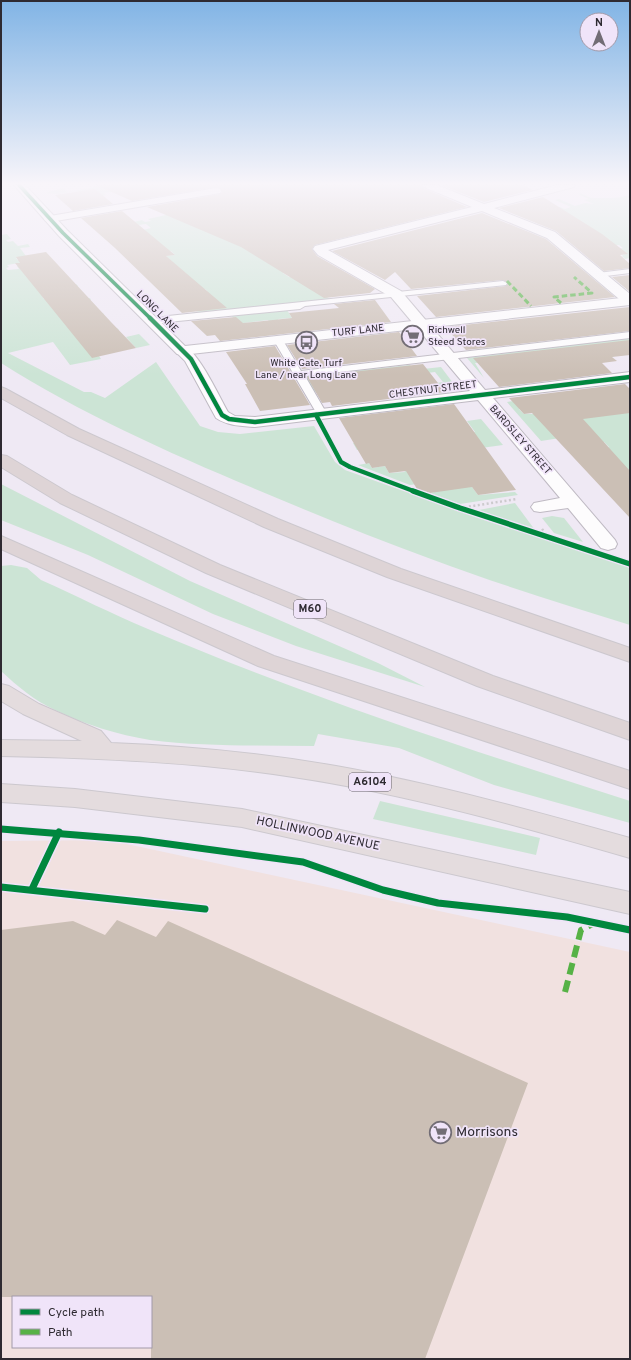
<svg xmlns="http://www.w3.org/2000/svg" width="631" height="1360" font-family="Overpass,sans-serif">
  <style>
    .commercial { fill: #f1e1e0; fill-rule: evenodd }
    .green { fill: #cce4d5 }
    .building { fill: #cbbfb5 }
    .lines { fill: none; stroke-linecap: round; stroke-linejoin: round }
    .service-casing { stroke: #bfbac3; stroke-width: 2 }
    .minor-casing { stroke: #bfbac3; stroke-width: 2 }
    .tertiary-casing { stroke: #bfbac3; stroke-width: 2 }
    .trunk-casing { stroke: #ccc8ce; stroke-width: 2 }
    .motorway-casing { stroke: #ccc8ce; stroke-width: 2 }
    .path { stroke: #cccacd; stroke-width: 2.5; stroke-dasharray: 2 2.5; stroke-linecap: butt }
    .service { fill: #fdfcfd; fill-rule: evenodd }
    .minor { fill: #fdfcfd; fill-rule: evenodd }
    .tertiary { fill: #fdfcfd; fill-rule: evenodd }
    .trunk { fill: #e4dcde; fill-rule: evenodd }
    .motorway { fill: #ded4d6; fill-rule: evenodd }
    .quiet-far1 { stroke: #56b246; stroke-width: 3; stroke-dasharray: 5.5 3; stroke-linecap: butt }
    .quiet { stroke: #56b246; stroke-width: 6; stroke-dasharray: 12 6; stroke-linecap: butt }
    .cycleway-far3-casing { stroke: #f0e4f9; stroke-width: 5 }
    .cycleway-far2-casing { stroke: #f0e4f9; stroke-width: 6 }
    .cycleway-far1-casing { stroke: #f0e4f9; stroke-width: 8 }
    .cycleway-casing { stroke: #f0e4f9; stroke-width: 10 }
    .cycleway-far3 { stroke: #00873e; stroke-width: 3.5 }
    .cycleway-far2 { stroke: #00873e; stroke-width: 4.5 }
    .cycleway-far1 { stroke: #00873e; stroke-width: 5.5 }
    .cycleway { stroke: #00873e; stroke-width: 7 }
    .labels { text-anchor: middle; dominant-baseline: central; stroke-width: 3.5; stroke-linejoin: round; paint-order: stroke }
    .far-street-label { font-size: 10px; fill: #2e2a31; stroke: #f0e4f9 }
    .far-poi-label { font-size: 10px; fill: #2e2a31; stroke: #f0e4f9; text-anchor: start }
    .shield { fill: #f0e4f9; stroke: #68626d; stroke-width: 1 }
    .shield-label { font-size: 11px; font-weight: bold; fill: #2e2a31 }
    .street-label { font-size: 12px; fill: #2e2a31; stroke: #f0e4f9 }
    .near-poi-label { font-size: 14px; fill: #2e2a31; stroke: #f0e4f9; text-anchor: start }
  </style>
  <rect width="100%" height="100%" fill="#efe9f4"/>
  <path class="commercial" d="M 108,840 L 630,952 L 630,1359 L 1,1359 L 1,841 ZM 13,1297 L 151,1297 L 151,1347 L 13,1347 Z"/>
  <g class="green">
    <polygon points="93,185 111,186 160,185 104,193 106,195 101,196 60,201 82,196 77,191 58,194 45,193 63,188 67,192 96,187"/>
    <path d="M 275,185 L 330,185 L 327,188 L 414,185 L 395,190 L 332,224 L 291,270 L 283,273 L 289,277 L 295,276 L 330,299 L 183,315 L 212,308 L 207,291 L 205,289 L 198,290 L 166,256 L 175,255 L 171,251 L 161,253 L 143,230 L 151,228 L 146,224 L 138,225 L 134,222 L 142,220 L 145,222 L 151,221 L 148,219 C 191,211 232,192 275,185 Z"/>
    <path d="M 578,194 C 584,193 587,198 593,198 C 607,198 615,199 630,195 L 630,198 L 626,199 L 630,200 L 630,258 L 625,259 L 622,256 L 623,255 L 620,255 L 627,254 L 622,250 L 613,250 L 623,248 L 619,245 L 609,246 L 586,244 L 611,241 L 599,233 L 558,220 L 539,224 L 502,208 L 560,207 L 565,209 L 571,207 L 555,200 L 559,199 L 575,206 L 585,203 L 594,204 L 584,200 L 589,199 Z"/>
    <path d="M 7,234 L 11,239 L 6,240 L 8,242 L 13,241 L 18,246 L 28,244 L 30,247 L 20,248 L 26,256 L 16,258 L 18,260 L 28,258 L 31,261 L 7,265 L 9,267 L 6,268 L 8,270 L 19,269 L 17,266 L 51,260 L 52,289 L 76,284 L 78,286 L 50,291 L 42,296 L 44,299 L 59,297 L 64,303 L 90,298 L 91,300 L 68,304 L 79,317 L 103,313 L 104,315 L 75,321 L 90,333 L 117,328 L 119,330 L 93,335 L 99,356 L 101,359 L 70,365 L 53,342 L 8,353 L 84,392 L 91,392 L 105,398 L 156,362 L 200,426 L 218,432 L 240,434 L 314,426 L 335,462 L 345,470 L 473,516 L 630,567 L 630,625 C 564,604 497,584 431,559 C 371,537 312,513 253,488 C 167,452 80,413 1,363 L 1,235 Z"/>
    <polygon points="287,310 292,318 278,319 279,321 273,328 268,320 236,324 232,316"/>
    <polygon points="139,334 150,345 136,348 126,337"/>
    <polygon points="630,338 630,347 612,357 606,352 475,363 484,378 467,358"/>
    <polygon points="410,365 414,370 441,367 456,387 428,390 424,385 443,382 435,372 320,386 322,391 313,392 304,376 343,372 349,381 359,380 353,371"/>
    <polygon points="537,398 519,409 524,414 630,412 630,470 619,472 608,448 609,447 604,442 591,444 573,436 541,441 507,402"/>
    <polygon points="481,419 503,445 459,451 472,487 478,495 515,492 518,495 460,504 430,493 435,492 430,482 410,485 358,465 369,463 372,468 385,466 389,473 405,472 397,459 364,449 357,450 353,443 475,432 467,421"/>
    <polygon points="1,484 190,581 378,663 425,687 296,646 213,614 88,555 1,520"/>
    <polygon points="515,503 535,530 479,510"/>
    <polygon points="552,516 564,518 583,542 554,533 542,518"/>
    <path d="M 11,565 L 27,568 L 41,580 C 77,596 112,614 148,629 C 305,696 467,749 630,801 L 630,823 L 494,785 L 399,748 L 318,734 L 314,746 C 260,745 204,747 150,740 C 119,735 83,724 55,710 C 35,701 17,686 1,671 L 1,566 Z"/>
    <polygon points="380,801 540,838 536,855 373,819"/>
  </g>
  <g class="building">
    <polygon points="96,185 422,185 423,188 467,207 315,245 312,249 317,256 375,289 370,293 324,298 241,247 147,207 220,194 222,192 220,188 216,187 132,201"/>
    <polygon points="441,185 524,185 532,190 484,202"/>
    <polygon points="95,189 113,204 73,211 55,195"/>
    <polygon points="543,197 602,234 628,254 620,255 630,264 630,268 604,271 556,231 499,208"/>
    <polygon points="122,211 175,255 166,256 227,308 182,313 115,248 81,218"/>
    <polygon points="482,213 546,239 615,297 436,317 417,296 506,286 508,283 503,280 411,289 395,272 385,280 332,251"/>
    <polygon points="46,252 111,322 136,348 92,358 15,263 20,263 16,257"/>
    <polygon points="630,275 630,292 612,277"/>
    <polygon points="375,300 391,322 220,341 215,335 207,336 191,321 236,317 243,323 292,318 289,313 339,308 334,304"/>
    <polygon points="630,307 630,331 466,350 445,327"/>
    <polygon points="399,332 417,356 302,369 287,345"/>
    <polygon points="630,340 630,355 612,357 617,361 602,363 612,373 499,387 473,358"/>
    <polygon points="275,346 310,405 260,411 245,384 247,384 226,352"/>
    <polygon points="423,364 445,392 332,406 330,402 322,403 307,377"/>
    <polygon points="625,384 630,389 630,413 583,419 630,471 630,518 532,413 524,414 509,398"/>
    <polygon points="454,404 516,490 478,495 472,487 430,493 417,489 406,471 389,473 385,466 372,468 369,463 366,464 339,418"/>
    <polygon points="117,920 156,937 168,921 528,1083 425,1359 151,1359 151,1297 1,1297 1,930 73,921 105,935"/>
  </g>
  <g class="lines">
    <defs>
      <g id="service">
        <polygon points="630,269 630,273 598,277 594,275 598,273"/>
        <polygon points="503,281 507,283 506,285 305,306 300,309 168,322 154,325 150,322 151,320 168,316"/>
        <polygon points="630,332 630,338 305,376 327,414 322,417 317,414 273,339 278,336 281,337 301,371"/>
      </g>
      <g id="minor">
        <path d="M 423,185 L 437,185 L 484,204 L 557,185 L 575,185 L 574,187 L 494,208 L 555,232 L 630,294 L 630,305 L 625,304 L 547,238 L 482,211 L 328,250 L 401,291 L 485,390 L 630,372 L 630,382 L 493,398 L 615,540 L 617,544 L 615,548 L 608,550 L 601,548 L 568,508 L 540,512 L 534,511 L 531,507 L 534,503 L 560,498 L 478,400 L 255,427 C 242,426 228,426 216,418 L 185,361 L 175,351 L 177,348 C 180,347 183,346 186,348 C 199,353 220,398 228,412 L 235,416 L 255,417 L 470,391 L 391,297 L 318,255 L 313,249 L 315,246 L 472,207 L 424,187 Z"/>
        <polygon points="216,188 220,189 221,191 220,193 50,222 46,221 44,219 46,217 50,216"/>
      </g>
      <polygon id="tertiary" points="14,185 25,185 67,230 185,346 630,297 630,305 182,355 177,354 59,236"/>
      <g id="trunk">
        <path d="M 1,684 L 9,686 L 39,704 L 101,731 L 111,743 C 187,746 262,753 336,766 C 436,784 533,811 630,838 L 630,858 C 519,826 407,794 293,777 C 196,762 99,758 1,756 L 1,740 L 82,741 L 23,714 L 1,701 Z"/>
        <polygon points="1,784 75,789 242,809 630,892 630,914 242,827 75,807 1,802"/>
      </g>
      <g id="motorway">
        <polygon points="1,387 6,389 79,429 278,519 401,569 630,648 630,662 387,577 264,527 67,435 1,398"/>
        <polygon points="1,455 7,456 72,495 220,565 493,676 630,723 630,740 477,686 206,573 60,503 1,467"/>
        <polygon points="1,536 274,656 630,771 630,789 258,666 1,549"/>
      </g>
    </defs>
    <use href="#service" class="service-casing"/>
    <use href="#minor" class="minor-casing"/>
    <use href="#tertiary" class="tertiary-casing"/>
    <use href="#trunk" class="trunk-casing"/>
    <use href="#motorway" class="motorway-casing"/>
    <g class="path">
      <polyline points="460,508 517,499"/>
      <polyline points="542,529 549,538"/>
    </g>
    <use href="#service" class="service"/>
    <use href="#minor" class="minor"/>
    <use href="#tertiary" class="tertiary"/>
    <use href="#trunk" class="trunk"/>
    <use href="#motorway" class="motorway"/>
    <g class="quiet-far1">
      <polyline points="507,281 531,306"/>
      <polyline points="561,303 554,297 592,293 574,277"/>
    </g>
    <polyline class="quiet" points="565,992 581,930 595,923"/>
    <defs>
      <polyline id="cycleway-far3" points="19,185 63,233 151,319"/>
      <g id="cycleway-far2">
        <polyline points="150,318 191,359 222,415 229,419 255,422 630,377"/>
        <polyline points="316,415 341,462 350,467 416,492"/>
      </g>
      <polyline id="cycleway-far1" points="413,491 460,508 630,564"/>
      <g id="cycleway">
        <polyline points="1,829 139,840 303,862 383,890 438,903 567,917 630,930"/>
        <polyline points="1,887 205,909"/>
        <polyline points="32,889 59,832"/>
      </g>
    </defs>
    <use href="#cycleway-far3" class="cycleway-far3-casing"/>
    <use href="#cycleway-far2" class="cycleway-far2-casing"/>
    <use href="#cycleway-far1" class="cycleway-far1-casing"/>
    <use href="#cycleway" class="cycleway-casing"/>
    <use href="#cycleway-far3" class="cycleway-far3"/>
    <use href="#cycleway-far2" class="cycleway-far2"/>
    <use href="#cycleway-far1" class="cycleway-far1"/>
    <use href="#cycleway" class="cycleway"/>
  </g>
  <linearGradient id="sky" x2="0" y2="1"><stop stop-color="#81b4e5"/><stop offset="0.49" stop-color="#f8f5fa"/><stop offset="1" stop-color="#f8f5fa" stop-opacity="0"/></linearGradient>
  <rect width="631" height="375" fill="url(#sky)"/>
  <defs>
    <symbol id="supermarket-ring" viewBox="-11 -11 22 22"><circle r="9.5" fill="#f0e4f9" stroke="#726d75" stroke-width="1.5"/><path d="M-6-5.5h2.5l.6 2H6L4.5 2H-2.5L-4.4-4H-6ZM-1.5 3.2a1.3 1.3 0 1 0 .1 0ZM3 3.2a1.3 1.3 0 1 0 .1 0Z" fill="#726d75"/></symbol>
    <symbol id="bus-ring" viewBox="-11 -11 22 22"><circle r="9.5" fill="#f0e4f9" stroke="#726d75" stroke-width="1.5"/><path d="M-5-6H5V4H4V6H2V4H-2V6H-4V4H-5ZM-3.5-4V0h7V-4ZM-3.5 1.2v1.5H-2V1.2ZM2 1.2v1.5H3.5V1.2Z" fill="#726d75"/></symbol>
  </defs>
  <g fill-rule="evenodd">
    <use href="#supermarket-ring" x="400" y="324" width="25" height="25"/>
    <use href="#bus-ring" x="294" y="330" width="25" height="25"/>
    <use href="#supermarket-ring" x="428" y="1120" width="25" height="25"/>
  </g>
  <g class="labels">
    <g class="far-street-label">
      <text transform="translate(157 312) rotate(45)">LONG LANE</text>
      <text transform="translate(358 331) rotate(-6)">TURF LANE</text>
      <text transform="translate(433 390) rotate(-7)">CHESTNUT STREET</text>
      <text transform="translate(520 440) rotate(49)">BARDSLEY STREET</text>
    </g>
    <g class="far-poi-label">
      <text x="428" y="330">Richwell<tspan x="428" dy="12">Steed Stores</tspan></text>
      <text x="306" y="363" text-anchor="middle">White Gate, Turf<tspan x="306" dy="12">Lane / near Long Lane</tspan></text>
    </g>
    <g class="shield">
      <rect x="294" y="600" width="32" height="18" rx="3"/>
      <rect x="349" y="773" width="42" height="18" rx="3"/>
    </g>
    <g class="shield-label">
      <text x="310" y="609">M60</text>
      <text x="370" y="782">A6104</text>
    </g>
    <g class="street-label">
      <text transform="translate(318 834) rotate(12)">HOLLINWOOD AVENUE</text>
    </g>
    <g class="near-poi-label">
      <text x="456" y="1132">Morrisons</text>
    </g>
  </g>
  <rect width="631" height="1360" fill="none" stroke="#2e2a31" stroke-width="4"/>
  <rect x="12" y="1296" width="140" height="52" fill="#f0e4f9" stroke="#a29aa9"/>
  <rect x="20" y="1309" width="20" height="6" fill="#00873e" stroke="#a29aa9"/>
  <text x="48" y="1316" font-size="12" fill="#2e2a31">Cycle path</text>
  <rect x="20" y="1329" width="20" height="6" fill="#56b246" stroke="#a29aa9"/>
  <text x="48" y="1336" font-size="12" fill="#2e2a31">Path</text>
  <g transform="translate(599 32)"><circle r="19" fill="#f0e4f9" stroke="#a29aa9"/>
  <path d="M0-3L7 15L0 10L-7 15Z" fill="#726d75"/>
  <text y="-6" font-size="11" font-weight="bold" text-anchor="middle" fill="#2e2a31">N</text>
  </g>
</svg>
